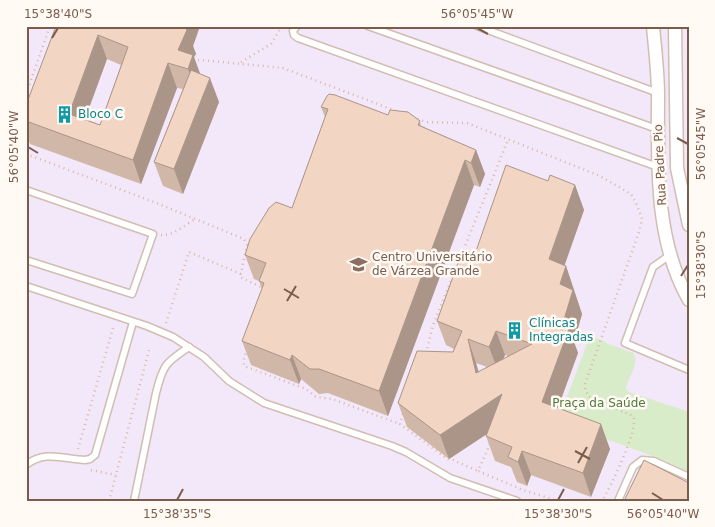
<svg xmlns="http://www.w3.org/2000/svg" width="715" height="527" font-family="'DejaVu Sans',sans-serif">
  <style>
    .education { fill: #f3e8fa }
    .green { fill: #d8ecc9 }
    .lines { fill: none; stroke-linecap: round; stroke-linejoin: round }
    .lane-casing { stroke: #d1beb0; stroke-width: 9 }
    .street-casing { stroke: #d1beb0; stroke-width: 15 }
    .path { stroke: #d9b8a5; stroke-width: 2.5; stroke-dasharray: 1 4; stroke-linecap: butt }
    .lane { stroke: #fff; stroke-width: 6 }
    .street { stroke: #fff; stroke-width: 12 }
    .wall { fill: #d1b7a8; fill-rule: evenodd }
    .shaded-wall { fill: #aa9588 }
    .building { fill: #f3d5c3; stroke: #aa9588; fill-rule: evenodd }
    .ticks { fill: none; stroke: #7a5c4d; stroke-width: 2 }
    .labels { text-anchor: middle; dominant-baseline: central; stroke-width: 5; stroke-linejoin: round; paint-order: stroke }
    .culture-label { font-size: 12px; fill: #0d838f; stroke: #fffaf3; text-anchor: start }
    .street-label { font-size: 12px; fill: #7a5c4d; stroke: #fffaf3 }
    .education-label { font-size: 12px; fill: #785e54; stroke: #fffaf3; text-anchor: start }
    .park-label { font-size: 12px; fill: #537a41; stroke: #fffaf3 }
    .neatline { fill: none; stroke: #7a5c4d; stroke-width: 2 }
    .ticks-label { font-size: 12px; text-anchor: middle; fill: #7a5c4d }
  </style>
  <rect width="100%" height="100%" fill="#fdf6ec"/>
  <rect class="education" x="26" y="26" width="663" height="475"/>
  <path class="green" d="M 590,336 L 604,341 L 606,343 L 633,353 C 641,363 627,378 626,389 L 629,392 L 689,412 L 689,472 L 663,460 L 558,421 Z"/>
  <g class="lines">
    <defs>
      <g id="lane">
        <polyline points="297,26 293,31 294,35 298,38 658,167"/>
        <polyline points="368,26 657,129"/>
        <polyline points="477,26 658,93"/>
        <polyline points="26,190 153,234 132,294 26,260"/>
        <polyline points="670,255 653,267 625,343 689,370"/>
        <polyline points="26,286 147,326 173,337 204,357 229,381 264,403 392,446 406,452 450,478 517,501"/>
        <path d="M 26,465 C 45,450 63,459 85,460 L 90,459 L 95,455 L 133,322"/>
        <path d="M 134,501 L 156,393 C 163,365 165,363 189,347"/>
        <polyline points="618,501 633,467 642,460 654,461 689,477"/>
      </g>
      <g id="street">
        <path d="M 653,26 C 655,49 658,72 658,95 C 658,162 654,239 689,300"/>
        <polyline points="675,26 677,168 689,225"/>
      </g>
    </defs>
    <use href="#lane" class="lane-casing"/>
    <use href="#street" class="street-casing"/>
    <g class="path">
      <polyline points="193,60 212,61 283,68 396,111"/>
      <polyline points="241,62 271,44 282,26"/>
      <polyline points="26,94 50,26"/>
      <path d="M 413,117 L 426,122 L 467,123 L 600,176 L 631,194 L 637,205 L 642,219 L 639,232 L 585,384 L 585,389 L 589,397 L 633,416 C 640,427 610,488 602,501"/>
      <polyline points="26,154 154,202 244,239 247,245 240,277 263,288"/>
      <path d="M 161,235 C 173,236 185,225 195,219"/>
      <polyline points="166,323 189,252 241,274"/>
      <polyline points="247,349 244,358 244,366 306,389 316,397 332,399 400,424"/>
      <polyline points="426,353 433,325 508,140"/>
      <polyline points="403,414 400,424 449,460 453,460 478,471"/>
      <polyline points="490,444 478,471 523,490 558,501"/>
      <polyline points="78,449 113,328"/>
      <polyline points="91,470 116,475"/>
      <polyline points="109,501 149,350"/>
    </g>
    <use href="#lane" class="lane"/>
    <use href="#street" class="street"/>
  </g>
  <g class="wall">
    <path d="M 55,26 L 200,26 L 193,46 L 196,54 L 194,57 L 200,74 L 219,102 L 183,194 L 163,186 L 154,162 L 183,89 L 177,88 L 141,184 L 30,144 L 26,134 L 26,105 L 56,27 ZM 107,59 L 121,65 L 100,125 L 85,119 Z"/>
    <polygon points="321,107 388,115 420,121 421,126 476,150 485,174 480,187 474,185 388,416 328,393 319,394 301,379 299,384 251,365 242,341 262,289 259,281 254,279 245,255 292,208 325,117"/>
    <path d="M 548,181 L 575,185 L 584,210 L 564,265 L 566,266 L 582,314 L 574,342 L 578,353 L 558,408 L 610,449 L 591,497 L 531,475 L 527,486 L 517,482 L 511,467 L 495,461 L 486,436 L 487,434 L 449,459 L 407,427 L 398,403 L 453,352 L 454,349 L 446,345 L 437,321 L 475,254 ZM 505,355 L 508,356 L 503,359 ZM 476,363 L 487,367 L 479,372 Z"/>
  </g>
  <g class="shaded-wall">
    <polygon points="182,26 200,26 193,46 196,54 194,57 202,79 197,93 188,69 178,50"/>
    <polygon points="98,35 107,59 78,138 69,114"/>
    <polygon points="168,63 177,88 141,184 133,160"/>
    <polygon points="210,78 219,102 183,194 174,169"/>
    <polygon points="476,150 485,174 480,187 471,163"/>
    <polygon points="465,160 474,185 388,416 379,391"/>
    <polygon points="575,185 584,210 558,284 549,259"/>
    <polygon points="566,266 582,314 574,342 578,353 551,426 542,402 562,326 560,284"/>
    <polygon points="496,331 505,355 498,371 489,347"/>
    <polygon points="468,339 476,363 485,397 476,373"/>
    <polygon points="292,355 301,379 299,384 290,360"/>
    <polygon points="502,394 511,418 449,459 440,435"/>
    <polygon points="601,424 610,449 591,497 583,473"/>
    <polygon points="522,451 531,475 527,486 518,462"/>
  </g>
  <g class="building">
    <path d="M 56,26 L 183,26 L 187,30 L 178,50 L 193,55 L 188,69 L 168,63 L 133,160 L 26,121 L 26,105 ZM 98,35 L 128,47 L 100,125 L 69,114 Z"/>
    <polygon points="191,70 210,78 174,169 154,162"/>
    <polygon points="329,94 335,95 388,115 390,110 408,112 420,121 418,125 476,150 471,163 465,160 379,391 319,369 310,369 292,355 290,360 242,341 264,283 259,281 266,263 245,255 250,239 269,208 276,202 292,208 328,109 321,107 327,96"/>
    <path d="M 506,165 L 548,181 L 550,175 L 575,185 L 549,259 L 566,266 L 560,284 L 573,290 L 562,326 L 569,329 L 542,402 L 601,424 L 583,473 L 522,451 L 518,462 L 508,457 L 512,447 L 486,436 L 502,394 L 440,435 L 398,403 L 417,351 L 453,352 L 462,331 L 437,321 L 463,249 L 475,254 ZM 496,331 L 532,344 L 476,373 L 468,339 L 489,347 Z"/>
    <polygon points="644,460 689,483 689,501 624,501"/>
  </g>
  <path class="ticks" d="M 477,28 L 488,34M 52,38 L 58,28M 677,138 L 688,144M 28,147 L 38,153M 681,276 L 688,265M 284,289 L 299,298M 287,301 L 296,286M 575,451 L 590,459M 578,463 L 587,447M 652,493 L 663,500M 177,500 L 183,489M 558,500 L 564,489"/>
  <defs>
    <symbol id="building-bare" viewBox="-9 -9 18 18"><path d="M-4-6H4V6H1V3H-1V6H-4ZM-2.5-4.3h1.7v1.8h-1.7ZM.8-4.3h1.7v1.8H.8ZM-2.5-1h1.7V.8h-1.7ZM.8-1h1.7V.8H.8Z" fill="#0f9aa8" stroke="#fffaf3" stroke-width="2.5" paint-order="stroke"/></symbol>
    <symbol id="university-bare" viewBox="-9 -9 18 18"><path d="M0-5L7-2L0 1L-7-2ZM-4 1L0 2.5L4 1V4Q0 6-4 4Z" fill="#8d6e63" stroke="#fffaf3" stroke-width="2.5" paint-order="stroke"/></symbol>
  </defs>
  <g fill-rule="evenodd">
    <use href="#building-bare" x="52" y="102" width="25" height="25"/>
    <use href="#university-bare" x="346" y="252" width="25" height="25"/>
    <use href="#building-bare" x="502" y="318" width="25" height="25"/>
  </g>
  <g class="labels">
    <g class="culture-label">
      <text x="78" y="114">Bloco C</text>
      <text x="529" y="323">Clínicas<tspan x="529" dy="14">Integradas</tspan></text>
    </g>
    <g class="street-label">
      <text transform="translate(660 165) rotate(-93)">Rua Padre Pio</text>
    </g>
    <g class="education-label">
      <text x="372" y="257">Centro Universitário<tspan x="372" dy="14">de Várzea Grande</tspan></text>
    </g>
    <g class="park-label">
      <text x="599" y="403">Praça da Saúde</text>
    </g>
  </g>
  <rect width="715" height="527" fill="none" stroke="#fffaf3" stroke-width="55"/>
  <rect x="28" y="28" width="660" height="472" class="neatline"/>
  <g class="ticks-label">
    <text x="58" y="18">15°38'40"S</text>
    <text x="477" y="18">56°05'45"W</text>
    <text transform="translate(701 144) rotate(-90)" y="4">56°05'45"W</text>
    <text transform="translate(14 147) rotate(-90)" y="4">56°05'40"W</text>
    <text transform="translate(701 265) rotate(-90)" y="4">15°38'30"S</text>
    <text x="177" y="518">15°38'35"S</text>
    <text x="558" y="518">15°38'30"S</text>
    <text x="663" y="518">56°05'40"W</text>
  </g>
</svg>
